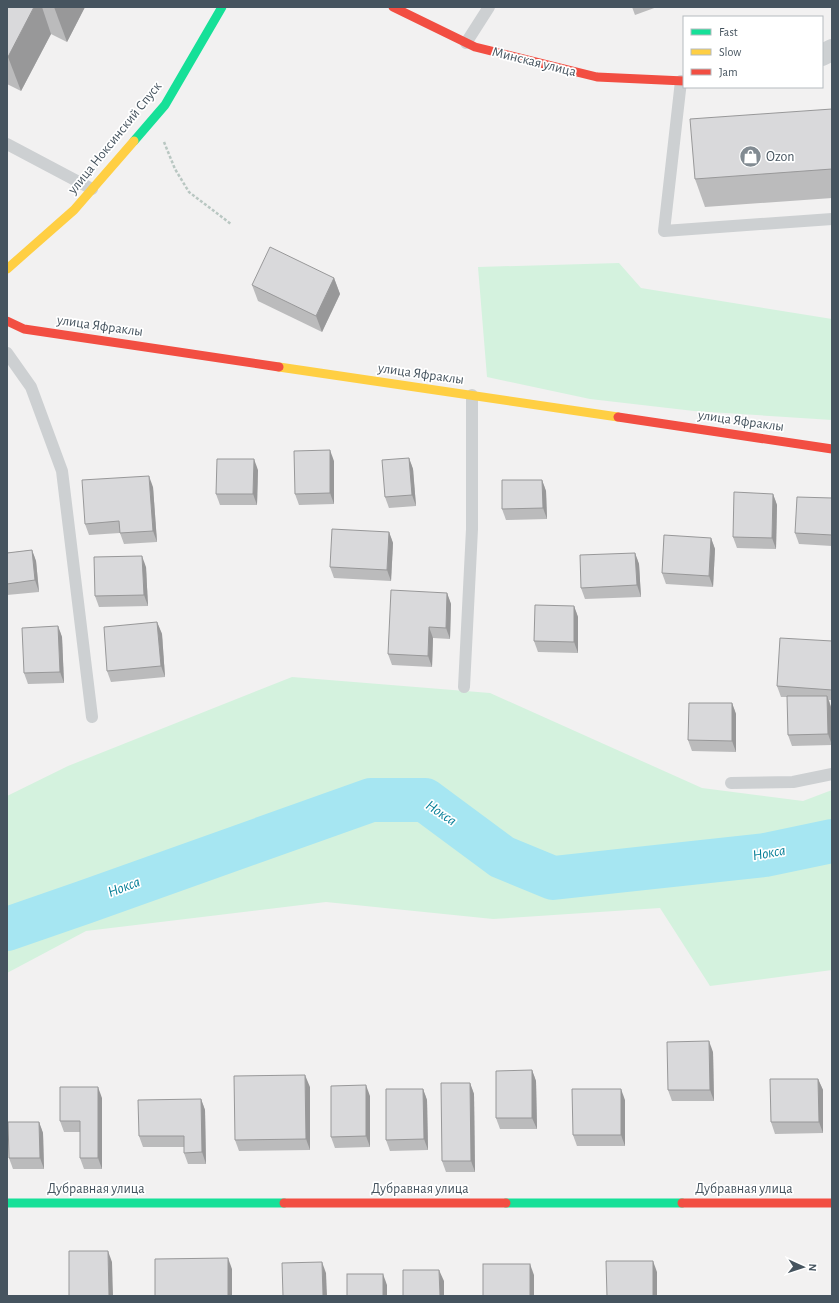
<svg xmlns="http://www.w3.org/2000/svg" width="839" height="1303" font-family="'Alegreya Sans',sans-serif">
  <style>
    .green { fill: #d4f2de }
    .lines { fill: none; stroke-linecap: round; stroke-linejoin: round }
    .river { stroke: #a6e6f2; stroke-width: 44 }
    .path { stroke: #b9c7c2; stroke-width: 2.5; stroke-dasharray: 3 2; stroke-linecap: butt }
    .lane { stroke: #cdd0d2; stroke-width: 12 }
    .street { stroke: #cdd0d2; stroke-width: 22 }
    .fast { stroke: #16e098; stroke-width: 9 }
    .slow { stroke: #ffcf43; stroke-width: 9 }
    .jam { stroke: #f24e42; stroke-width: 9 }
    .wall { fill: #bbbbbc }
    .shaded-wall { fill: #989899 }
    .building { fill: #d9d9db; stroke: #989899 }
    .labels { text-anchor: middle; dominant-baseline: central; stroke-width: 3.5; stroke-linejoin: round; paint-order: stroke }
    .street-label { font-size: 14px; fill: #46545f; stroke: #fff }
    .poi-label { font-size: 14px; fill: #46545f; stroke: #fff; text-anchor: start }
    .water-label { font-size: 15px; font-style: italic; fill: #047d96; stroke: #fff }
  </style>
  <rect width="100%" height="100%" fill="#f2f1f1"/>
  <g class="green">
    <polygon points="619,263 641,288 832,319 832,420 694,411 590,399 487,377 478,267"/>
    <polygon points="292,677 490,693 702,788 803,801 832,790 832,970 710,986 660,908 493,919 326,902 86,931 7,973 7,796 68,766"/>
  </g>
  <g class="lines">
    <polyline class="river" points="7,929 85,902 371,800 425,800 502,857 553,878 765,855 832,841"/>
    <polyline class="path" points="164,142 175,169 189,192 231,224"/>
    <g class="lane">
      <polyline points="466,43 489,7"/>
      <polyline points="681,81 664,231 832,219"/>
      <polyline points="7,144 92,189"/>
      <polyline points="7,353 31,387 62,471 92,717"/>
      <polyline points="464,687 472,529 472,395"/>
      <polyline points="731,783 793,782 832,774"/>
    </g>
    <polyline class="street" points="822,55 832,50"/>
    <g class="fast">
      <polyline points="134,141 165,105 222,7"/>
      <polyline points="7,1203 284,1203"/>
      <polyline points="506,1203 682,1203"/>
    </g>
    <g class="slow">
      <polyline points="7,269 74,210 134,141"/>
      <polyline points="279,367 618,417"/>
    </g>
    <g class="jam">
      <polyline points="393,7 475,47 597,77 684,81"/>
      <polyline points="7,321 24,329 279,367"/>
      <polyline points="618,417 832,449"/>
      <polyline points="284,1203 506,1203"/>
      <polyline points="682,1203 832,1203"/>
    </g>
  </g>
  <g class="wall">
    <polygon points="7,7 85,7 67,42 51,34 21,91 7,84"/>
    <polygon points="632,7 657,7 635,15"/>
    <polygon points="832,109 832,198 705,207 695,179"/>
    <polygon points="334,278 340,294 322,332 258,301 252,285"/>
    <polygon points="409,458 413,469 416,506 389,508 385,497"/>
    <polygon points="334,461 334,504 299,505 295,494"/>
    <polygon points="258,470 257,505 220,505 216,494"/>
    <polygon points="542,480 546,491 547,519 506,520 502,509"/>
    <polygon points="153,487 157,542 124,544 120,533 89,535 85,524"/>
    <polygon points="773,494 777,505 776,549 737,548 733,537"/>
    <polygon points="832,498 832,546 799,544 795,533"/>
    <polygon points="389,532 393,543 391,581 334,578 330,567"/>
    <polygon points="711,538 715,549 713,587 666,584 662,573"/>
    <polygon points="32,550 36,561 39,592 7,595 7,553"/>
    <polygon points="635,553 639,564 641,597 585,599 581,588"/>
    <polygon points="146,567 148,606 99,607 95,596"/>
    <polygon points="447,593 451,604 450,639 433,638 432,667 392,665 388,654"/>
    <polygon points="574,606 578,617 578,653 538,652 534,641"/>
    <polygon points="157,622 162,634 165,677 111,682 107,671"/>
    <polygon points="58,626 62,637 64,683 28,684 24,673"/>
    <polygon points="832,641 832,700 829,700 831,707 832,745 792,746 788,735 788,697 781,697 777,686"/>
    <polygon points="732,703 736,714 736,752 692,751 688,740"/>
    <polygon points="713,1052 714,1101 672,1101 668,1090"/>
    <polygon points="532,1070 536,1081 537,1129 500,1129 496,1118"/>
    <polygon points="818,1079 823,1090 823,1133 775,1134 771,1122"/>
    <polygon points="470,1083 474,1094 475,1172 446,1172 442,1161"/>
    <polygon points="310,1087 310,1150 239,1151 235,1140"/>
    <polygon points="423,1089 427,1100 428,1150 390,1151 386,1140"/>
    <polygon points="370,1096 370,1147 335,1148 331,1137"/>
    <polygon points="102,1098 102,1169 84,1169 80,1158 80,1132 64,1132 60,1121"/>
    <polygon points="201,1099 205,1110 206,1164 188,1164 184,1153 184,1147 143,1147 139,1136"/>
    <polygon points="625,1100 625,1146 577,1146 573,1135"/>
    <polygon points="39,1122 43,1133 44,1169 13,1169 9,1158"/>
  </g>
  <g class="shaded-wall">
    <polygon points="34,7 42,7 51,34 21,91 8,57"/>
    <polygon points="54,7 85,7 67,42"/>
    <polygon points="334,278 340,294 322,332 316,316"/>
    <polygon points="330,450 334,461 334,504 330,493"/>
    <polygon points="409,458 413,469 416,506 412,495"/>
    <polygon points="254,459 258,470 257,505 253,494"/>
    <polygon points="149,476 153,487 157,542 153,531"/>
    <polygon points="542,480 546,491 547,519 543,508"/>
    <polygon points="773,494 777,505 776,549 772,538"/>
    <polygon points="389,532 393,543 391,581 387,570"/>
    <polygon points="711,538 715,549 713,587 709,576"/>
    <polygon points="32,550 36,561 39,592 35,580"/>
    <polygon points="635,553 639,564 641,597 637,585"/>
    <polygon points="142,556 146,567 148,606 144,595"/>
    <polygon points="447,593 451,604 450,639 446,628"/>
    <polygon points="574,606 578,617 578,653 574,642"/>
    <polygon points="157,622 162,634 165,677 161,666"/>
    <polygon points="58,626 62,637 64,683 60,672"/>
    <polygon points="429,627 433,638 432,667 428,656"/>
    <polygon points="827,696 831,707 832,745 828,734"/>
    <polygon points="732,703 736,714 736,752 732,741"/>
    <polygon points="709,1041 713,1052 714,1101 710,1090"/>
    <polygon points="532,1070 536,1081 537,1129 532,1118"/>
    <polygon points="305,1075 310,1087 310,1150 306,1139"/>
    <polygon points="818,1079 823,1090 823,1133 819,1122"/>
    <polygon points="470,1083 474,1094 475,1172 471,1161"/>
    <polygon points="366,1085 370,1096 370,1147 366,1136"/>
    <polygon points="98,1087 102,1098 102,1169 98,1158"/>
    <polygon points="423,1089 427,1100 428,1150 424,1139"/>
    <polygon points="621,1089 625,1100 625,1146 621,1135"/>
    <polygon points="201,1099 205,1110 206,1164 202,1152"/>
    <polygon points="39,1122 43,1133 44,1169 40,1158"/>
    <polygon points="108,1251 112,1262 113,1296 109,1296"/>
    <polygon points="228,1258 232,1269 232,1296 228,1296"/>
    <polygon points="653,1261 657,1272 657,1296 653,1296"/>
    <polygon points="322,1262 326,1273 327,1296 323,1296"/>
    <polygon points="530,1264 534,1275 534,1296 530,1296"/>
    <polygon points="439,1270 444,1281 444,1296 440,1296"/>
    <polygon points="383,1274 387,1285 387,1296 383,1296"/>
  </g>
  <g class="building">
    <polygon points="7,7 34,7 8,57 7,56"/>
    <polygon points="832,109 832,169 695,179 690,119"/>
    <polygon points="270,247 334,278 316,316 252,285"/>
    <polygon points="330,450 330,493 295,494 294,451"/>
    <polygon points="409,458 412,495 385,497 382,460"/>
    <polygon points="217,459 254,459 253,494 216,494"/>
    <polygon points="149,476 153,531 120,533 119,521 85,524 82,480"/>
    <polygon points="502,480 542,480 543,508 502,509"/>
    <polygon points="734,492 773,494 772,538 733,537"/>
    <polygon points="797,497 832,498 832,535 795,533"/>
    <polygon points="332,529 389,532 387,570 330,567"/>
    <polygon points="664,535 711,538 709,576 662,573"/>
    <polygon points="32,550 35,580 7,584 7,553"/>
    <polygon points="635,553 637,585 581,588 580,555"/>
    <polygon points="142,556 144,595 95,596 94,557"/>
    <polygon points="391,590 447,593 446,628 429,627 428,656 388,654"/>
    <polygon points="535,605 574,606 574,642 534,641"/>
    <polygon points="157,622 161,666 107,671 104,627"/>
    <polygon points="58,626 60,672 24,673 22,628"/>
    <polygon points="780,638 832,641 832,690 777,686"/>
    <polygon points="787,696 827,696 828,734 788,735"/>
    <polygon points="689,703 732,703 732,741 688,740"/>
    <polygon points="709,1041 710,1090 668,1090 667,1042"/>
    <polygon points="532,1070 532,1118 496,1118 496,1071"/>
    <polygon points="305,1075 306,1139 235,1140 234,1076"/>
    <polygon points="770,1079 818,1079 819,1122 771,1122"/>
    <polygon points="441,1083 470,1083 471,1161 442,1161"/>
    <polygon points="366,1085 366,1136 331,1137 331,1086"/>
    <polygon points="60,1087 98,1087 98,1158 80,1158 80,1121 60,1121"/>
    <polygon points="386,1089 423,1089 424,1139 386,1140"/>
    <polygon points="572,1089 621,1089 621,1135 573,1135"/>
    <polygon points="201,1099 202,1152 184,1153 184,1136 139,1136 138,1100"/>
    <polygon points="8,1122 39,1122 40,1158 9,1158"/>
    <polygon points="69,1251 108,1251 109,1296 69,1296"/>
    <polygon points="228,1258 228,1296 155,1296 155,1259"/>
    <polygon points="606,1261 653,1261 653,1296 607,1296"/>
    <polygon points="322,1262 323,1296 283,1296 282,1263"/>
    <rect x="483" y="1264" width="47" height="32"/>
    <polygon points="403,1270 439,1270 440,1296 403,1296"/>
    <rect x="347" y="1274" width="36" height="22"/>
  </g>
  <defs>
    <symbol id="shop-disc" viewBox="-11 -11 22 22"><circle r="9.5" fill="#828b92" stroke="#fff"/><path d="M-5-2.5h2.3a2.7 3.5 0 0 1 5.4 0H5L5.5 6h-11ZM-1.5-2.5h3a1.5 2.3 0 0 0-3 0Z" fill="#fff"/></symbol>
  </defs>
  <g fill-rule="evenodd">
    <use href="#shop-disc" x="738" y="144" width="25" height="25"/>
  </g>
  <g class="labels">
    <g class="street-label">
      <text transform="translate(534 62) rotate(14)">Минская улица</text>
      <text transform="translate(115 138) rotate(-51)">улица Ноксинский Спуск</text>
      <text transform="translate(100 326) rotate(8)">улица Яфраклы</text>
      <text transform="translate(421 374) rotate(8)">улица Яфраклы</text>
      <text transform="translate(741 421) rotate(8)">улица Яфраклы</text>
      <text x="96" y="1189">Дубравная улица</text>
      <text x="420" y="1189">Дубравная улица</text>
      <text x="744" y="1189">Дубравная улица</text>
    </g>
    <g class="poi-label">
      <text x="766" y="157">Ozon</text>
    </g>
    <g class="water-label">
      <text transform="translate(441 813) rotate(34)">Нокса</text>
      <text transform="translate(769 853) rotate(-10)">Нокса</text>
      <text transform="translate(124 887) rotate(-20)">Нокса</text>
    </g>
  </g>
  <rect width="839" height="1303" fill="none" stroke="#46545f" stroke-width="16"/>
  <rect x="683" y="16" width="140" height="72" fill="#ffffff" stroke="#b5bbbf"/>
  <rect x="691" y="29" width="20" height="6" fill="#16e098" stroke="#b5bbbf"/>
  <text x="719" y="36" font-size="12" fill="#46545f">Fast</text>
  <rect x="691" y="49" width="20" height="6" fill="#ffcf43" stroke="#b5bbbf"/>
  <text x="719" y="56" font-size="12" fill="#46545f">Slow</text>
  <rect x="691" y="69" width="20" height="6" fill="#f24e42" stroke="#b5bbbf"/>
  <text x="719" y="76" font-size="12" fill="#46545f">Jam</text>
  <g transform="translate(803 1267) rotate(93)" stroke="#ffffff" stroke-width="3" paint-order="stroke">
  <path d="M0-3L7 15L0 10L-7 15Z" fill="#46545f"/>
  <text y="-6" font-size="11" font-weight="bold" text-anchor="middle" fill="#46545f">N</text>
  </g>
</svg>
